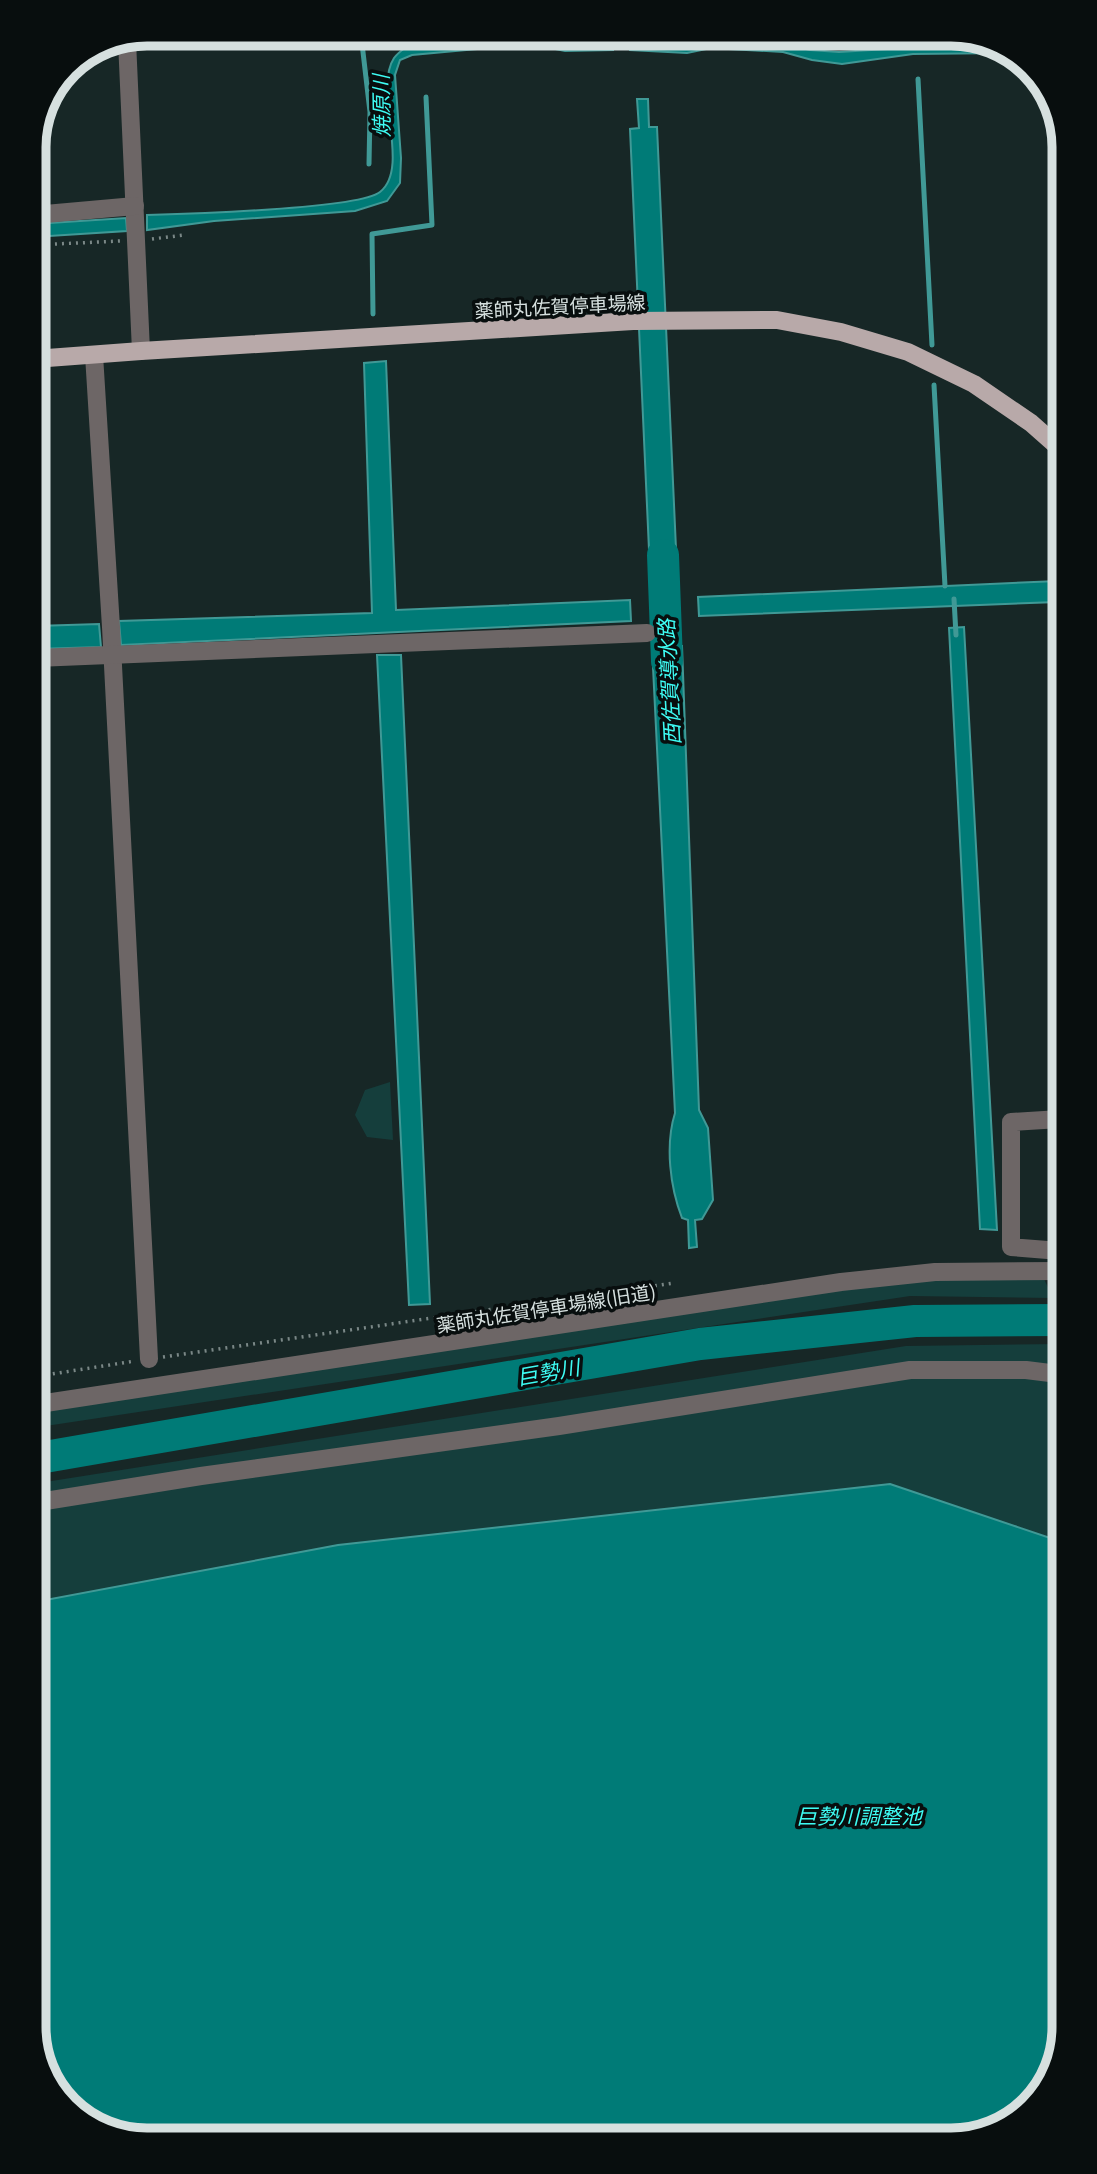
<svg xmlns="http://www.w3.org/2000/svg" width="1097" height="2174" font-family="Georgia,'Noto Sans JP',serif">
  <style>
    .green { fill: #153e3c }
    .water { fill: #007b77; stroke: #409996; stroke-width: 2 }
    .lines { fill: none; stroke-linecap: round; stroke-linejoin: round }
    .stream { stroke: #409996; stroke-width: 5 }
    .river { stroke: #007b77; stroke-width: 32 }
    .path { stroke: #7b8887; stroke-width: 3.5; stroke-dasharray: 2 5; stroke-linecap: butt }
    .minor { stroke: #6d6666; stroke-width: 18 }
    .major { stroke: #b8a9a9; stroke-width: 18 }
    .labels { text-anchor: middle; dominant-baseline: central; stroke-width: 7; stroke-linejoin: round; paint-order: stroke }
    .street-label { font-size: 19px; fill: #d6e0df; stroke: #080e0e }
    .water-label { font-size: 21px; font-style: italic; fill: #3efbf3; stroke: #080e0e }
    .rim { fill: none; stroke: #d6e0df; stroke-width: 9 }
  </style>
  <rect width="100%" height="100%" fill="#172726"/>
  <g class="green">
    <polygon points="390,1082 393,1140 367,1137 355,1115 365,1090"/>
    <polygon points="939,1278 1044,1279 1053,1298 910,1296 39,1427 39,1410 813,1292"/>
    <polygon points="1061,1344 1063,1966 41,1989 39,1483 906,1346"/>
  </g>
  <g class="water">
    <path d="M 528,35 L 612,37 L 613,50 L 565,51 L 531,44 L 412,55 L 400,60 L 395,75 L 401,158 L 400,183 L 387,201 L 355,211 L 214,221 L 147,230 L 147,215 C 183,214 359,209 380,192 C 411,168 373,90 394,58 C 397,54 402,50 406,47 Z"/>
    <polygon points="629,36 781,43 810,50 839,52 985,43 1009,53 913,54 842,64 812,60 783,52 711,48 687,53 630,50"/>
    <polygon points="637,99 648,99 649,127 657,127 677,571 667,572 668,599 659,599 658,572 650,572 630,129 639,128"/>
    <polygon points="126,218 127,231 34,237 34,224"/>
    <polygon points="386,361 396,610 630,600 631,621 121,645 119,621 372,613 364,363"/>
    <polygon points="1057,581 1057,602 699,616 698,597"/>
    <path d="M 671,617 L 673,645 L 682,646 L 699,1110 L 708,1128 L 713,1200 L 702,1219 L 695,1220 L 697,1247 L 689,1248 L 688,1220 L 682,1218 C 670,1187 665,1145 675,1113 L 652,647 L 662,646 L 661,618 Z"/>
    <polygon points="99,624 101,647 36,649 36,626"/>
    <polygon points="964,627 997,1230 980,1229 949,628"/>
    <polygon points="377,655 401,655 430,1304 409,1305"/>
    <polygon points="890,1484 1062,1542 1064,2028 1045,2091 994,2132 139,2141 78,2118 42,2071 40,1601 338,1545"/>
  </g>
  <g class="lines">
    <g class="stream">
      <polyline points="364,33 361,35 370,112 369,164"/>
      <polyline points="609,43 634,44"/>
      <polyline points="918,79 932,345"/>
      <polyline points="373,314 372,234 432,225 426,97"/>
      <polyline points="934,385 945,586"/>
      <polyline points="954,599 956,635"/>
    </g>
    <g class="river">
      <polyline points="663,555 667,661"/>
      <polyline points="39,1458 700,1344 915,1321 1061,1320"/>
    </g>
    <g class="path">
      <polyline points="152,239 184,235"/>
      <polyline points="34,245 120,241"/>
      <polyline points="163,1357 674,1283"/>
      <polyline points="39,1376 135,1361"/>
    </g>
    <g class="minor">
      <polyline points="127,41 141,351"/>
      <polyline points="34,215 135,206"/>
      <polyline points="94,355 111,627 149,1359"/>
      <polyline points="36,658 647,633"/>
      <polyline points="1060,1119 1011,1122 1011,1247 1060,1251"/>
      <polyline points="39,1404 841,1282 935,1272 1060,1271"/>
      <polyline points="39,1502 201,1476 559,1426 910,1370 1026,1370 1050,1373 1061,1370"/>
    </g>
    <polyline class="major" points="34,359 141,351 633,321 777,320 841,332 908,352 974,384 1031,423 1057,446"/>
  </g>
  <g class="labels">
    <g class="street-label">
      <text transform="translate(560 305) rotate(-3)">薬師丸佐賀停車場線</text>
      <text transform="translate(546 1307) rotate(-9)">薬師丸佐賀停車場線(旧道)</text>
    </g>
    <g class="water-label">
      <text transform="translate(380 106) rotate(-91)">焼原川</text>
      <text transform="translate(668 682) rotate(-93)">西佐賀導水路</text>
      <text transform="translate(548 1371) rotate(-10)">巨勢川</text>
      <text x="859" y="1815">巨勢川調整池</text>
    </g>
  </g>
  <path d="M0 0H1097V2174H0ZM147 46H951A101 101 0 0 1 1052 147V2027A101 101 0 0 1 951 2128H147A101 101 0 0 1 46 2027V147A101 101 0 0 1 147 46Z" fill="#080e0e" fill-rule="evenodd"/>
  <path class="rim" d="M147 46H951A101 101 0 0 1 1052 147V2027A101 101 0 0 1 951 2128H147A101 101 0 0 1 46 2027V147A101 101 0 0 1 147 46Z"/>
</svg>
